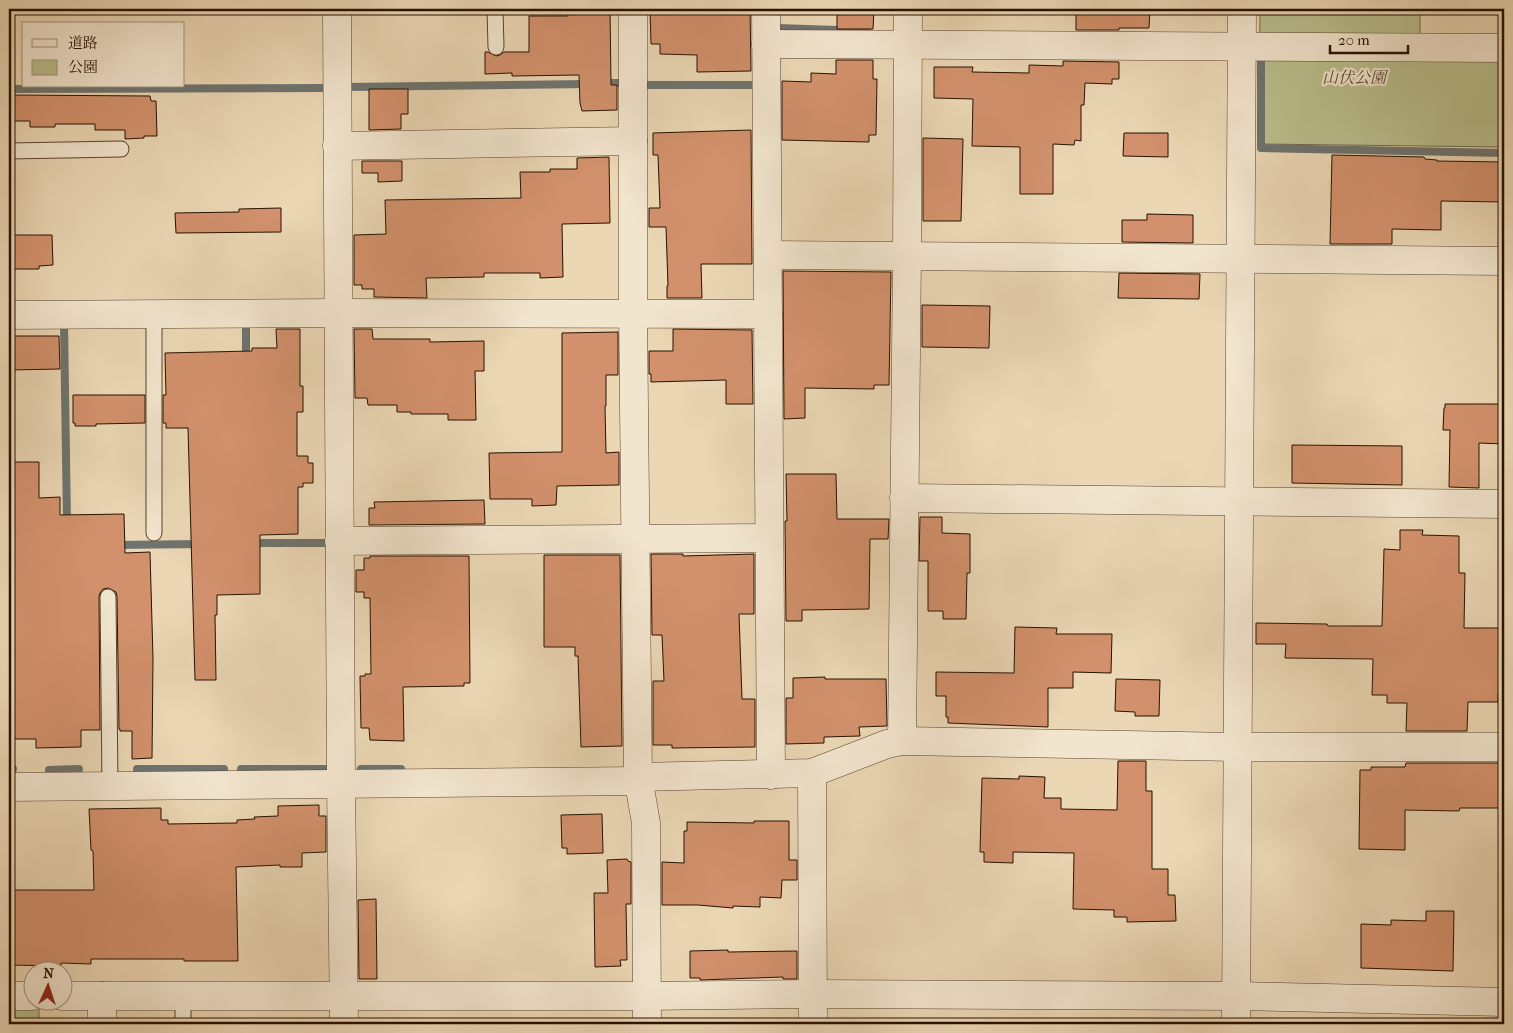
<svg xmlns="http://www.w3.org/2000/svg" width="1513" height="1033" font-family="'IM FELL French Canon','Noto Serif JP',serif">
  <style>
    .green { fill: #b9be8c; stroke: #706846 }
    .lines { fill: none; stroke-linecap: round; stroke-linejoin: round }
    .stream { stroke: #6e746f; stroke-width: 8 }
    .building { fill: #d2916c; stroke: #271100 }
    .service-casing { stroke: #58422d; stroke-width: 17 }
    .minor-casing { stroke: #58422d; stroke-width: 29 }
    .tertiary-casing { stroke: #58422d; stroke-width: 29 }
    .service { stroke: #f2e5ce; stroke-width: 15 }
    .minor { stroke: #f2e5ce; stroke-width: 28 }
    .tertiary { stroke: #f2e5ce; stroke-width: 28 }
    .labels { text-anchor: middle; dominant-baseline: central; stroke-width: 4.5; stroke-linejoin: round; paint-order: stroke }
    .park-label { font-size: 16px; font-style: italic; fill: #5a4e31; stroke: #f2e5ce }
  </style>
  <rect width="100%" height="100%" fill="#ebd7b4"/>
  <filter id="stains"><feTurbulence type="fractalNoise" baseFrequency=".004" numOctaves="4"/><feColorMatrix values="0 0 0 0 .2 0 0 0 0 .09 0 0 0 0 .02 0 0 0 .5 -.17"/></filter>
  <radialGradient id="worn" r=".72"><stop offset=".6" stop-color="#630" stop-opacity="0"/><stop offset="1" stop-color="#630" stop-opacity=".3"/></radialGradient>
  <g class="green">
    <polygon points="1260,9 1420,9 1420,57 1504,59 1504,147 1259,144"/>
    <rect x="9" y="1002" width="30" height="22"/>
  </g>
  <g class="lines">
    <g class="stream">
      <polyline points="777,28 867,31"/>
      <polyline points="1261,60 1261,148 1504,153"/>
      <polyline points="601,83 621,83"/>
      <polyline points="643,85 761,85"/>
      <polyline points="347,87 589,84"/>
      <polyline points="9,89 326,88"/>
      <polyline points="64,323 67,524"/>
      <polyline points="246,329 246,360"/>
      <polyline points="250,543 333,543"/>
      <polyline points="115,545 201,544"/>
      <polyline points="9,769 13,769"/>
      <polyline points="137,769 224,769"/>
      <polyline points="241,769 328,769"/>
      <polyline points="361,769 401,769"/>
      <polyline points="49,770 79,769"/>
    </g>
  </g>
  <g class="building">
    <polygon points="568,9 610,9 611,85 617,85 617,110 582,111 580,103 579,75 512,76 512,73 485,74 485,52 488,52 496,56 500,55 504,52 529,52 529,16 568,16"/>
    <polygon points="650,9 750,9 751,71 697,72 697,55 660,54 660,44 651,44"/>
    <polygon points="837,9 874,9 873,29 837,29"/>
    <polygon points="1076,9 1150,9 1149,28 1119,28 1119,30 1076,30"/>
    <polygon points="836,60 873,60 873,79 877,79 876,135 869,135 869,142 782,140 782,81 811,82 811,73 836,74"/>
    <polygon points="1063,61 1119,62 1119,79 1112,79 1112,84 1085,83 1084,105 1081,105 1081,141 1075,140 1074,145 1053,144 1053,194 1020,194 1020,147 972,146 973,99 934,98 934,67 973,67 972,72 1029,73 1029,65 1063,66"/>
    <polygon points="369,89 408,89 408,114 401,114 401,129 369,130"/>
    <polygon points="9,95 150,96 151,101 156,101 157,136 144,136 144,138 125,139 125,130 95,130 95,124 55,124 55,127 30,127 30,121 9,121"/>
    <polygon points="751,130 752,264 701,264 702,298 667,298 667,286 668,286 666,227 649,227 649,208 660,208 658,155 653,155 653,133"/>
    <polygon points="1124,133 1168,133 1168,157 1123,156"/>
    <polygon points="923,138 963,139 961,221 923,221"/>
    <polygon points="1332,155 1424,157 1425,159 1437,160 1437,161 1504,162 1504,202 1441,201 1441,230 1392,229 1392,244 1330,244"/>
    <polygon points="609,157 610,223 562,224 563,277 540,278 540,273 484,273 484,277 426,278 427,298 374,297 374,289 362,289 362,285 354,285 354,235 386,234 385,200 521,198 520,172 550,172 550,169 577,169 577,158"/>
    <polygon points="362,161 402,161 402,181 378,182 378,173 362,173"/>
    <polygon points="281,208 281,232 176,233 175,213 239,212 239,209"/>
    <polygon points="1147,214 1193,215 1193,243 1122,242 1122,220 1147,220"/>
    <polygon points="9,235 52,235 53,265 39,266 39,269 9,269"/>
    <polygon points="783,271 891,272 889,385 874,385 874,389 805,388 805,418 784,419"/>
    <polygon points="1119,273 1200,274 1199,299 1118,298"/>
    <polygon points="922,305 990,306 989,348 922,347"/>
    <polygon points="276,329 300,329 300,386 303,386 303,412 297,412 297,456 308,456 308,463 313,463 313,483 303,483 303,487 298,487 298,534 260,535 260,594 217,595 217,615 215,615 216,680 195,680 188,428 166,428 166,423 163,423 163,395 166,395 165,353 252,351 252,348 277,348"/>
    <polygon points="354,329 372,329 373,339 430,339 430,342 484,341 484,371 475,371 476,420 448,420 448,414 411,414 411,412 397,412 397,405 368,405 367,398 355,398"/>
    <polygon points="673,329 752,330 753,404 726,404 726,380 651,382 651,374 649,374 649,351 673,351"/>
    <polygon points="618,332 618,375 606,375 606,406 605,406 606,453 619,452 619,485 557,486 556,505 532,506 532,499 490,499 489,453 562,452 562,333"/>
    <polygon points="9,336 59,336 60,369 9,370"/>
    <polygon points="73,395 145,395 145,423 96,424 96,426 75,426 75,423 73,423"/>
    <polygon points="1445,404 1504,404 1504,444 1479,443 1479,488 1449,487 1450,430 1443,430 1444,408 1445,408"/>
    <polygon points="1292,445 1402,446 1402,485 1292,483"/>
    <polygon points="9,462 39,462 39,498 60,497 60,515 124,514 125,553 150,552 153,658 152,758 132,759 132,731 120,731 120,729 119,729 117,597 116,592 108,588 103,589 100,593 99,597 100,730 81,730 81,747 36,748 36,739 9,739"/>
    <polygon points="786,474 836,474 837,519 889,519 888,539 870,539 869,609 802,610 802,621 786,621 785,521 787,521"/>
    <polygon points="484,500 485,524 369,525 369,508 375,508 374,502"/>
    <polygon points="920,517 942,517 942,533 970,534 970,573 967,573 966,619 943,619 943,611 928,611 928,561 919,561"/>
    <polygon points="1400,530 1423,530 1422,535 1459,536 1459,573 1465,573 1464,628 1499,628 1499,658 1504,658 1504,694 1498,694 1498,702 1468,702 1467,731 1406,731 1407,703 1387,703 1387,695 1372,695 1373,659 1285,658 1286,644 1256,644 1256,623 1327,624 1328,626 1382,626 1384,549 1400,550"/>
    <polygon points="651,554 683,554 683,556 754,554 754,614 739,614 742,699 755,699 755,747 672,748 672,745 653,745 653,681 664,681 662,635 652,635"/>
    <polygon points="544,555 620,555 622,746 581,747 578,656 575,656 575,647 544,647"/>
    <polygon points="370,556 469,556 470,683 464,683 464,686 403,687 404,741 370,740 369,728 361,728 360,676 365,676 365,674 371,674 370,598 364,598 364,592 356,592 356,570 364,570 364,558 370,558"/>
    <polygon points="1015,627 1057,628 1056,634 1112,634 1111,673 1073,672 1073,688 1048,688 1048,727 948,723 948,717 946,717 946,696 936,696 936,672 1014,673"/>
    <polygon points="825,677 825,679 886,679 887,726 859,727 860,736 824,737 824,743 786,744 786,698 793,698 793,678"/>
    <polygon points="1116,679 1160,680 1159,716 1135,716 1135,712 1115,711"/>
    <polygon points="1118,761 1146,761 1146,791 1152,791 1152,869 1168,869 1168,895 1175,895 1176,921 1127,922 1127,917 1114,917 1114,910 1073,909 1074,853 1013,852 1013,863 984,862 984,852 980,852 982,778 1019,779 1019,776 1045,777 1044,798 1061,798 1061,809 1117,810"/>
    <polygon points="1406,763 1504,763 1504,784 1500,784 1500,808 1460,808 1459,811 1405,810 1405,850 1359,849 1360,770 1371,770 1371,767 1405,767"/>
    <polygon points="319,805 319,816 326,816 326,852 302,853 302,867 280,867 280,865 236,867 238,961 184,961 184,959 91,959 91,964 61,963 61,966 9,965 9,939 12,939 13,890 94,890 93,851 91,850 89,809 161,808 161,820 168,820 168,824 237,823 237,820 255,819 254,817 278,816 278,806"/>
    <polygon points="602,814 603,853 567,854 567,848 562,848 561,815"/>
    <polygon points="754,821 789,821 789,860 797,860 797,880 782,880 781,898 760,897 760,907 733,906 733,908 698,905 662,905 662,862 684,863 684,831 687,831 687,822 754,823"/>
    <polygon points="627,859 628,861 631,862 631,904 626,904 627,960 620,960 621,966 595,967 594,893 608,893 607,860"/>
    <polygon points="376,899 377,979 359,979 358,900"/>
    <polygon points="1426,911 1454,911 1453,971 1361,968 1361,924 1391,925 1391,920 1426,921"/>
    <polygon points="728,950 728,952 797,951 797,979 783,979 783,977 700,980 700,978 690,978 690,951"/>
  </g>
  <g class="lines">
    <defs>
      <g id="service">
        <polyline points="495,9 496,47"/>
        <polyline points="9,151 121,149"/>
        <polyline points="154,314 154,533"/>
        <polyline points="108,597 110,786"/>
        <polyline points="183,1024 183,997"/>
      </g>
      <g id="minor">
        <polyline points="337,9 341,784 344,1024"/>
        <polyline points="633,9 633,314 638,777 646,823 647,1024"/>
        <polyline points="766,9 771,775"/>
        <polyline points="766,44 1504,48"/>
        <polyline points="337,146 633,141"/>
        <polyline points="768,255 1504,261"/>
        <polyline points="9,315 338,313 768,314"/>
        <polyline points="904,498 1504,504"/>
        <polyline points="339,541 769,538"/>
        <polyline points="902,741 907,256 908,9"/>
        <polyline points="812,773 813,1024"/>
        <polyline points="638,777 812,773 887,744 902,741 1237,747 1504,747"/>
        <polyline points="9,787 638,781"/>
        <polyline points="9,996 32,996"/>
        <polyline points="62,996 647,996 813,994 1236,996 1504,1002"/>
        <polyline points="102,996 102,1024"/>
      </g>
      <polyline id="tertiary" points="1236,1024 1242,9"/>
    </defs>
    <use href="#service" class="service-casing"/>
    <use href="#minor" class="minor-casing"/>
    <use href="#tertiary" class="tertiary-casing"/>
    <use href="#service" class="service"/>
    <use href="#minor" class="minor"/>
    <use href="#tertiary" class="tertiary"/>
  </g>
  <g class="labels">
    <g class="park-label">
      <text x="1354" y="77">山伏公園</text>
    </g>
  </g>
  <rect width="1513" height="1033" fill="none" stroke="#ebd7b4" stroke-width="30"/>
  <rect x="10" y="10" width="1493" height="1013" fill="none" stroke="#271100" stroke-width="2.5"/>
  <rect x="15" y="15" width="1483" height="1003" fill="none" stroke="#271100"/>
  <rect x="22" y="22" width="162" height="65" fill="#f2e5ce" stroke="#a1907c"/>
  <rect x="32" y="39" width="25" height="8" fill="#f2e5ce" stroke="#a1907c"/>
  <text x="68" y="48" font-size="15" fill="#271100">道路</text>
  <rect x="32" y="60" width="25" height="15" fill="#b9be8c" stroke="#a1907c"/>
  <text x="68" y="72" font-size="15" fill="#271100">公園</text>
  <g transform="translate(48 986) rotate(3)"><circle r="24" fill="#f2e5ce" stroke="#a1907c"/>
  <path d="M0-4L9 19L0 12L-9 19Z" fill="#8f2418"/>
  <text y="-8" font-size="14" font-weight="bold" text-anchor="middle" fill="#271100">N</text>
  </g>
  <path d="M1330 45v8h78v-8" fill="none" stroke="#271100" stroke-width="2.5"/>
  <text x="1338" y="45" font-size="15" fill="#271100" stroke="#f2e5ce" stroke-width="4" paint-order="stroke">20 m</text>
  <rect width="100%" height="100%" filter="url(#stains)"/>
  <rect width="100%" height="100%" fill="url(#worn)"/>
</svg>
